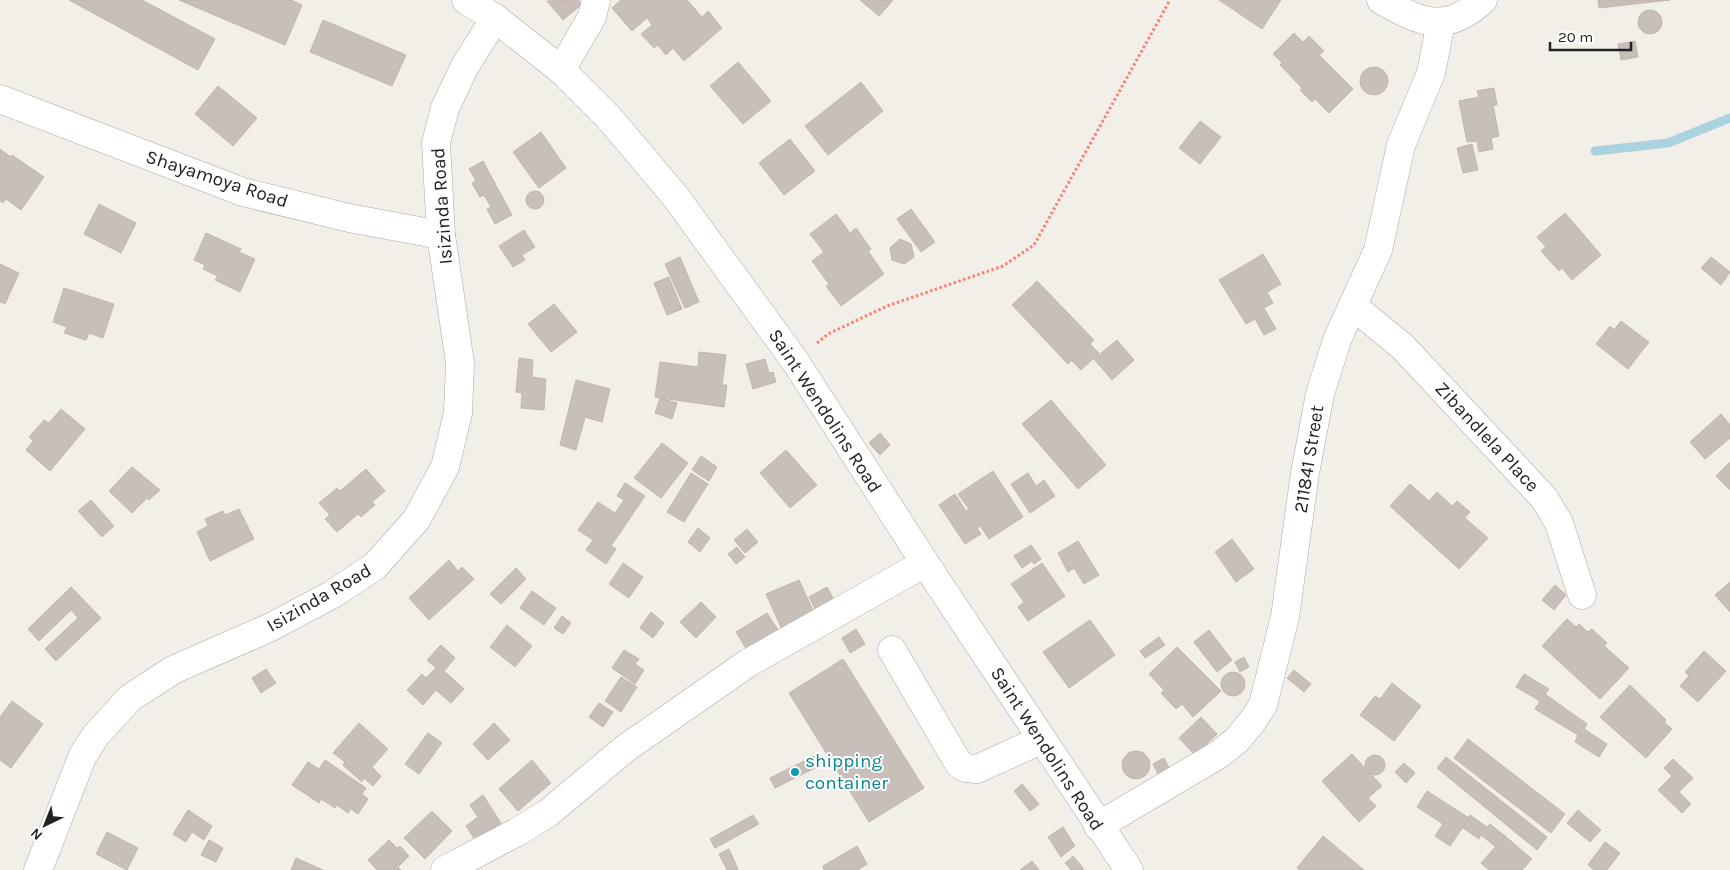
<svg xmlns="http://www.w3.org/2000/svg" width="1730" height="870" font-family="Karla,sans-serif">
  <style>
    .lines { fill: none; stroke-linecap: round; stroke-linejoin: round }
    .stream { stroke: #aad3df; stroke-width: 9 }
    .building { fill: #c7bfb8; stroke: #c4b6ab }
    .minor-casing { stroke: #a9a9a9; stroke-width: 29 }
    .path { stroke: #fa8072; stroke-width: 3; stroke-dasharray: 2.5 2.5; stroke-linecap: butt }
    .minor { stroke: #fff; stroke-width: 28 }
    .culture-dot { fill: #0f9aa8; stroke: #fff; stroke-width: 2 }
    .labels { text-anchor: middle; dominant-baseline: central; stroke-width: 4; stroke-linejoin: round; paint-order: stroke }
    .street-label { font-size: 19px; fill: #222; stroke: #fff }
    .culture-label { font-size: 19px; fill: #0d838f; stroke: #fff; text-anchor: start }
  </style>
  <rect width="100%" height="100%" fill="#f2efe9"/>
  <g class="lines">
    <polyline class="stream" points="1595,151 1668,143 1730,118"/>
  </g>
  <g class="building">
    <polygon points="69,0 142,0 215,39 198,70"/>
    <polygon points="179,0 291,0 302,5 285,45"/>
    <polygon points="578,0 582,4 563,20 547,1"/>
    <polygon points="621,0 687,0 702,17 708,11 722,28 684,61 673,48 666,55 658,45 654,48 641,34 652,25 647,18 632,31 612,8"/>
    <polygon points="860,0 893,0 879,16"/>
    <polygon points="1219,0 1281,0 1262,29"/>
    <polygon points="1598,0 1670,0 1599,8"/>
    <circle cx="1650" cy="22" r="12"/>
    <polygon points="323,20 406,55 392,86 310,52"/>
    <polygon points="1294,33 1303,42 1309,36 1324,51 1319,55 1353,89 1329,113 1315,99 1312,102 1300,90 1302,88 1280,65 1282,63 1273,54"/>
    <polygon points="1635,41 1638,57 1621,60 1618,44"/>
    <polygon points="738,62 771,101 743,124 710,86"/>
    <circle cx="1374" cy="81" r="14"/>
    <polygon points="861,82 883,111 828,155 805,126"/>
    <polygon points="218,86 257,118 233,146 195,114"/>
    <polygon points="1494,88 1497,105 1493,105 1499,136 1491,138 1493,149 1479,152 1477,141 1467,142 1459,101 1479,97 1477,91"/>
    <polygon points="1200,121 1221,137 1200,164 1179,148"/>
    <polygon points="541,132 566,168 539,188 513,152"/>
    <polygon points="790,139 815,171 784,195 759,163"/>
    <polygon points="1472,144 1478,170 1463,173 1457,148"/>
    <polygon points="0,149 11,157 12,155 44,177 21,210 6,199 3,203 0,201"/>
    <polygon points="483,161 512,215 495,224 487,209 491,207 484,195 480,197 472,183 476,181 469,169"/>
    <circle cx="535" cy="200" r="9"/>
    <polygon points="99,204 136,223 121,253 84,234"/>
    <polygon points="911,209 935,242 921,252 897,219"/>
    <polygon points="1565,213 1601,255 1572,280 1562,268 1559,271 1541,251 1546,247 1537,237"/>
    <polygon points="836,214 850,233 856,228 871,249 868,251 884,274 841,306 826,286 829,284 812,261 824,252 810,234"/>
    <polygon points="524,230 535,247 522,255 525,260 513,267 499,246"/>
    <polygon points="206,233 241,249 239,252 255,259 240,292 215,280 218,276 203,269 205,265 194,260"/>
    <polygon points="900,239 911,244 914,257 904,264 892,260 890,248"/>
    <polygon points="1263,254 1281,284 1267,292 1273,303 1264,308 1276,329 1264,335 1255,319 1246,324 1219,280"/>
    <polygon points="680,257 699,302 685,308 665,264"/>
    <polygon points="1711,257 1730,272 1721,285 1701,268"/>
    <polygon points="0,264 19,273 5,304 0,302"/>
    <polygon points="669,277 682,309 667,315 654,283"/>
    <polygon points="1037,281 1094,340 1068,364 1012,305"/>
    <polygon points="64,288 114,304 103,338 89,333 86,340 64,333 67,327 53,322"/>
    <polygon points="554,304 577,332 551,352 528,324"/>
    <polygon points="1621,321 1649,342 1628,369 1596,344 1610,326 1614,330"/>
    <polygon points="1117,340 1134,360 1112,380 1094,359"/>
    <polygon points="1090,344 1099,353 1081,370 1072,361"/>
    <polygon points="699,352 726,355 722,385 727,385 724,407 655,397 660,362 698,367"/>
    <polygon points="519,358 533,360 532,377 546,379 544,410 521,408 522,393 516,392"/>
    <polygon points="765,359 769,373 773,372 776,382 753,389 746,364"/>
    <polygon points="576,380 610,389 602,422 585,417 576,450 560,445"/>
    <polygon points="660,398 677,403 672,419 655,413"/>
    <polygon points="1051,400 1106,465 1078,489 1022,424"/>
    <polygon points="61,409 85,429 50,471 26,450 33,441 29,437 44,420 49,423"/>
    <polygon points="1721,414 1730,425 1730,438 1705,459 1690,442"/>
    <polygon points="880,433 890,445 880,455 869,443"/>
    <polygon points="662,443 688,463 661,498 634,478"/>
    <polygon points="786,450 817,485 790,508 760,473"/>
    <polygon points="701,456 717,467 709,481 692,470"/>
    <polygon points="1730,462 1730,490 1716,476"/>
    <polygon points="132,467 160,490 149,500 147,498 132,513 109,491"/>
    <polygon points="366,469 385,491 372,502 375,505 361,517 358,514 337,532 325,519 330,515 319,503 337,488 340,491"/>
    <polygon points="993,471 1023,517 989,539 980,526 977,528 981,534 965,544 939,505 955,494 966,511 969,509 958,494"/>
    <polygon points="691,473 708,484 684,522 667,512"/>
    <polygon points="1028,473 1036,486 1044,480 1055,496 1030,513 1011,484"/>
    <polygon points="625,483 645,496 611,546 616,549 606,564 586,550 593,540 578,530 598,502 615,513 624,500 617,496"/>
    <polygon points="1410,484 1429,501 1437,492 1452,506 1457,501 1470,512 1465,518 1488,538 1459,569 1390,506"/>
    <polygon points="91,500 114,526 102,537 78,511"/>
    <polygon points="239,509 254,539 210,561 197,532 208,526 205,519 223,511 225,515"/>
    <polygon points="698,528 710,538 700,552 688,542"/>
    <polygon points="747,529 758,542 745,553 734,540"/>
    <polygon points="1232,539 1254,569 1236,582 1215,552"/>
    <polygon points="1078,541 1099,575 1084,584 1074,568 1068,572 1058,553"/>
    <polygon points="1031,545 1041,559 1034,564 1032,561 1022,568 1014,556"/>
    <polygon points="737,547 745,557 736,564 728,554"/>
    <polygon points="449,560 458,571 462,567 474,579 429,620 409,598"/>
    <polygon points="623,563 643,577 629,598 609,584"/>
    <polygon points="1042,563 1065,596 1028,621 1018,607 1024,602 1011,584"/>
    <polygon points="516,568 526,579 501,604 490,594"/>
    <polygon points="799,580 817,619 784,634 766,594"/>
    <polygon points="1730,582 1730,612 1715,595"/>
    <polygon points="1555,585 1566,595 1554,610 1542,600"/>
    <polygon points="71,587 101,618 56,661 45,649 78,618 71,610 39,641 28,629"/>
    <polygon points="827,587 837,605 818,614 809,597"/>
    <polygon points="532,591 556,608 544,625 520,608"/>
    <polygon points="701,602 716,617 696,638 680,622"/>
    <polygon points="651,612 664,623 653,638 640,628"/>
    <polygon points="767,613 778,630 747,650 736,632"/>
    <polygon points="562,616 571,623 563,634 554,628"/>
    <polygon points="1567,619 1576,627 1579,624 1588,632 1592,629 1607,643 1604,646 1629,668 1600,699 1542,646"/>
    <polygon points="1090,620 1115,655 1069,688 1043,652"/>
    <polygon points="507,625 532,646 515,667 490,647"/>
    <polygon points="856,629 865,644 850,653 842,638"/>
    <polygon points="1209,630 1232,660 1217,672 1194,642"/>
    <polygon points="1159,637 1165,645 1145,658 1140,651"/>
    <polygon points="441,645 455,658 444,671 464,689 451,703 436,690 423,705 407,690 422,674 426,678 436,668 427,660"/>
    <polygon points="1177,647 1221,691 1193,717 1182,704 1176,709 1161,693 1164,690 1149,674"/>
    <polygon points="624,650 639,659 635,664 644,670 635,684 612,668"/>
    <polygon points="1704,651 1726,671 1698,702 1680,686 1689,676 1685,672"/>
    <polygon points="1244,657 1249,667 1240,672 1235,662"/>
    <polygon points="843,659 924,788 869,822 789,693"/>
    <polygon points="266,669 276,683 261,693 252,678"/>
    <polygon points="1294,670 1311,684 1304,692 1287,678"/>
    <circle cx="1233" cy="684" r="12"/>
    <polygon points="1524,674 1549,689 1545,694 1587,724 1584,729 1607,744 1599,757 1575,742 1578,735 1535,709 1540,701 1516,687"/>
    <polygon points="621,677 637,687 621,712 605,701"/>
    <polygon points="1392,683 1421,706 1394,741 1360,715 1375,696 1380,699"/>
    <polygon points="1630,685 1666,720 1664,722 1672,729 1646,758 1600,717"/>
    <polygon points="12,701 43,724 11,768 0,760 0,717"/>
    <polygon points="599,703 613,712 603,727 589,717"/>
    <polygon points="1201,717 1217,734 1195,755 1179,738"/>
    <polygon points="359,723 388,749 372,767 381,776 373,786 364,778 362,782 343,765 345,762 333,753"/>
    <polygon points="494,723 510,740 488,760 473,744"/>
    <polygon points="428,733 442,743 419,774 405,764"/>
    <polygon points="1468,739 1565,814 1551,833 1454,758"/>
    <circle cx="1136" cy="765" r="14"/>
    <polygon points="1352,754 1382,786 1368,798 1376,806 1359,822 1322,781"/>
    <circle cx="1375" cy="765" r="10"/>
    <polygon points="814,756 819,766 775,788 770,778"/>
    <polygon points="1446,757 1547,837 1537,850 1437,768"/>
    <polygon points="1164,758 1169,768 1158,774 1153,764"/>
    <polygon points="1673,759 1693,778 1679,792 1691,804 1682,813 1658,790 1672,776 1664,768"/>
    <polygon points="325,760 366,788 362,794 368,799 358,814 351,809 348,813 337,805 335,808 321,799 319,803 292,785 308,762 319,769"/>
    <polygon points="532,760 551,783 518,811 499,789"/>
    <polygon points="1404,763 1415,773 1406,783 1395,772"/>
    <polygon points="1022,784 1039,804 1030,811 1014,791"/>
    <polygon points="1427,791 1469,818 1450,846 1435,836 1443,824 1417,807"/>
    <polygon points="483,795 501,823 475,840 466,826 478,817 470,805"/>
    <polygon points="188,810 212,826 204,840 192,832 186,842 173,834"/>
    <polygon points="1578,810 1601,830 1590,842 1567,823"/>
    <polygon points="432,811 452,831 425,859 404,838"/>
    <polygon points="753,815 759,824 715,848 710,839"/>
    <polygon points="1470,815 1487,827 1490,824 1505,836 1496,847 1481,835 1479,839 1463,828"/>
    <polygon points="1063,827 1075,846 1061,857 1048,837"/>
    <polygon points="107,832 138,848 127,870 96,854"/>
    <polygon points="1323,836 1364,870 1300,870 1297,868"/>
    <polygon points="1505,836 1532,859 1522,870 1489,870 1481,863"/>
    <polygon points="209,840 223,848 216,862 201,855"/>
    <polygon points="389,840 397,848 400,846 409,856 398,867 401,870 377,870 368,860"/>
    <polygon points="1605,842 1620,853 1607,870 1594,870 1588,865"/>
    <polygon points="857,846 867,864 858,870 824,870 823,866"/>
    <polygon points="729,849 738,869 737,870 727,870 719,854"/>
    <polygon points="1073,856 1084,869 1082,870 1071,870 1065,863"/>
    <polygon points="296,858 323,870 291,870"/>
    <polygon points="1032,861 1039,870 1020,870"/>
  </g>
  <g class="lines">
    <defs>
      <g id="minor">
        <polyline points="466,0 495,18 561,70 610,119 675,196 795,361 925,563 1129,870"/>
        <path d="M 1381,0 C 1420,22 1445,35 1483,0"/>
        <polyline points="561,70 592,17 596,0"/>
        <polyline points="0,99 243,192 349,218 441,235"/>
        <polyline points="1353,306 1403,347 1544,498 1559,523 1582,595"/>
        <polyline points="892,650 959,764 966,768 977,769 1041,740"/>
        <polyline points="1098,826 1218,755 1237,740 1251,723 1263,705 1285,617 1305,473 1320,394 1337,340 1378,250 1401,145 1431,73 1441,22"/>
        <polyline points="38,870 83,755 96,735 130,698 173,670 271,627 333,594 375,566 416,520 445,467 458,413 460,363 441,235 436,143 445,108 465,66 495,18"/>
        <polyline points="445,870 519,831 548,813 626,748 748,663 925,563"/>
      </g>
    </defs>
    <use href="#minor" class="minor-casing"/>
    <polyline class="path" points="817,343 828,334 887,306 1003,266 1034,245 1170,0"/>
    <use href="#minor" class="minor"/>
  </g>
  <circle class="culture-dot" cx="795" cy="772" r="5"/>
  <g class="labels">
    <g class="street-label">
      <text transform="translate(217 179) rotate(18)">Shayamoya Road</text>
      <text transform="translate(442 206) rotate(-94)">Isizinda Road</text>
      <text transform="translate(825 411) rotate(57)">Saint Wendolins Road</text>
      <text transform="translate(1487 437) rotate(47)">Zibandlela Place</text>
      <text transform="translate(1309 459) rotate(-81)">211841 Street</text>
      <text transform="translate(319 598) rotate(-30)">Isizinda Road</text>
      <text transform="translate(1047 749) rotate(57)">Saint Wendolins Road</text>
    </g>
    <g class="culture-label">
      <text x="805" y="761">shipping<tspan x="805" dy="22">container</tspan></text>
    </g>
  </g>
  <g transform="translate(45 825) rotate(223)" stroke="#ffffff" stroke-width="4" paint-order="stroke">
  <path d="M0-4L9 19L0 12L-9 19Z" fill="#222222"/>
  <text y="-8" font-size="14" font-weight="bold" text-anchor="middle" fill="#222222">N</text>
  </g>
  <path d="M1550 42v8h81v-8" fill="none" stroke="#222222" stroke-width="2.5"/>
  <text x="1558" y="42" font-size="15" fill="#222222" stroke="#ffffff" stroke-width="4" paint-order="stroke">20 m</text>
</svg>
